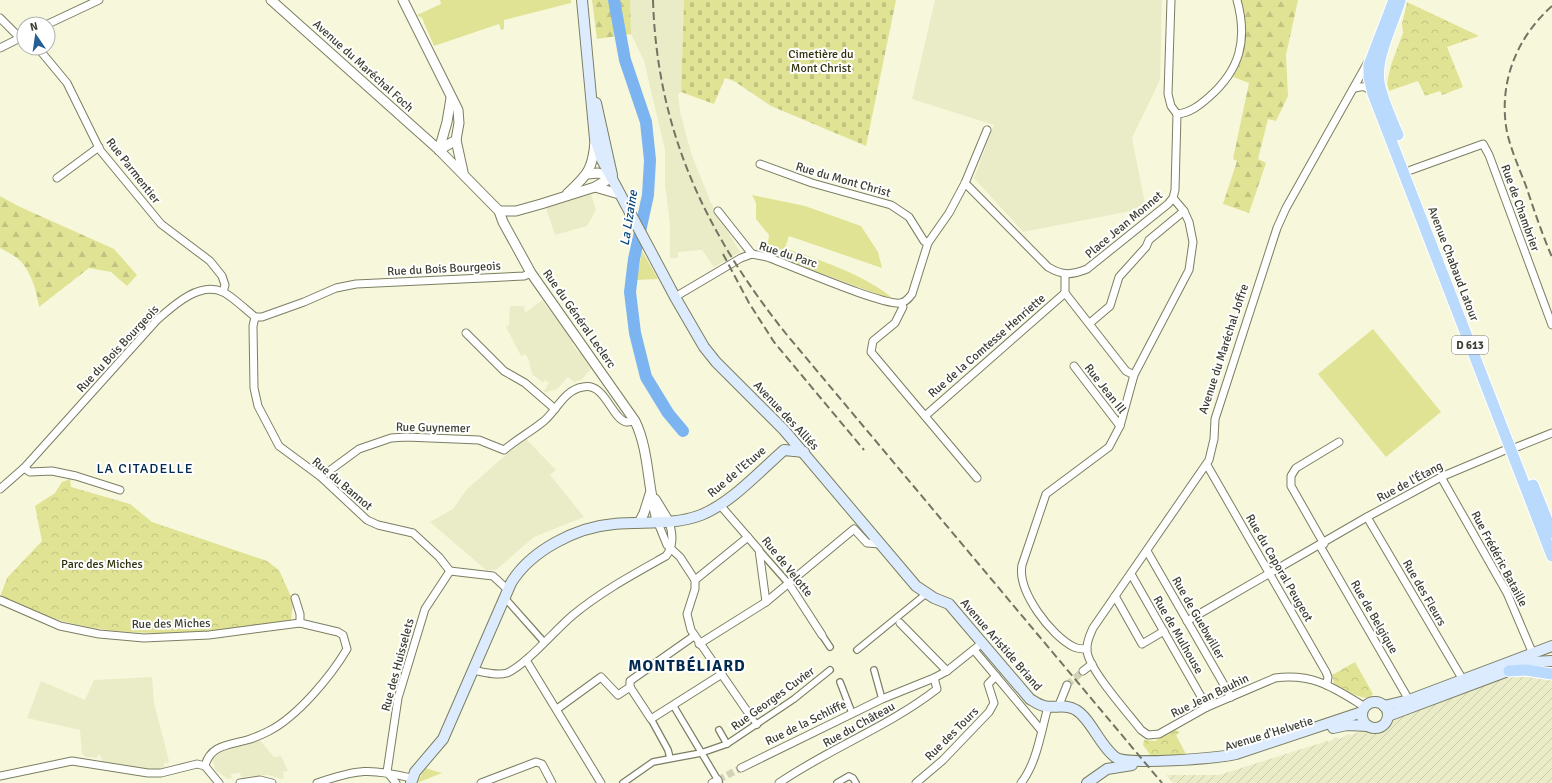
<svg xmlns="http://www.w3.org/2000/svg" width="1552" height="783" font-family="Signika,sans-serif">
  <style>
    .built { fill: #eaecc7 }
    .industrial { fill: url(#industrial-furrows) }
    .green { fill: #e0e394 }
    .forest { fill: url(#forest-firs) }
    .cemetery { fill: url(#cemetery-stones) }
    .park { fill: url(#park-crowns) }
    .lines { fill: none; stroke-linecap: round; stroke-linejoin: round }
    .river { stroke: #7bb4f1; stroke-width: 12 }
    .minor-tunnel { stroke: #d2d3b9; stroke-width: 7; stroke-dasharray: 7 3.5; stroke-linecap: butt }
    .pedestrian-casing { stroke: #7c7e63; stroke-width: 8 }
    .minor-casing { stroke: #7c7e63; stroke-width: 9 }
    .tertiary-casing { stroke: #7c7e63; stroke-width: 11 }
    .secondary-casing { stroke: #7c7e63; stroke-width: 12 }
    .primary-casing { stroke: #fff; stroke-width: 13 }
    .pedestrian { stroke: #fff; stroke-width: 5.5 }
    .minor { stroke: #fff; stroke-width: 7 }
    .tertiary { stroke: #fff; stroke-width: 9 }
    .secondary { stroke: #dcecfe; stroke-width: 10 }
    .primary { stroke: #b9dafd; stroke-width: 11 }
    .rail { stroke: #737463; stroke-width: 2; stroke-dasharray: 8 4; stroke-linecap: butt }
    .labels { text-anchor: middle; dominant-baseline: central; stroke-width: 4; stroke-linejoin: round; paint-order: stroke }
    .shield { fill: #fff; stroke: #777870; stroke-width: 1 }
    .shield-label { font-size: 11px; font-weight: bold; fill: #3d3e32 }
    .park-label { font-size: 12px; fill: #30310b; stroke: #fff }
    .street-label { font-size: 12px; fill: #3d3e32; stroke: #fff }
    .water-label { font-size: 13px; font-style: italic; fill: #07477e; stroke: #fff }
    .quarter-label { font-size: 14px; letter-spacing: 1px; fill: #022a4f; stroke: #fff }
    .district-label { font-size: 16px; font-weight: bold; letter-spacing: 1px; fill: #022a4f; stroke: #fff }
  </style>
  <defs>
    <pattern id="industrial-furrows" width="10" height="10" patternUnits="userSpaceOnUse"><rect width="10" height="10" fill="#eaecc7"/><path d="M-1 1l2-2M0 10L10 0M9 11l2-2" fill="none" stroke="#cacbab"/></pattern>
    <pattern id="forest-firs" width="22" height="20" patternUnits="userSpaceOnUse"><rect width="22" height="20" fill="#e0e394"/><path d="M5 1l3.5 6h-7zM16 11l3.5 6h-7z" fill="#c1c480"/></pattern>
    <pattern id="cemetery-stones" width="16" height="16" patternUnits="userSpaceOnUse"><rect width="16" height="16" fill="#e0e394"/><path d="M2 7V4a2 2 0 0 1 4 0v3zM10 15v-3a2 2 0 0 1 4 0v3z" fill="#c1c480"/></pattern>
    <pattern id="park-crowns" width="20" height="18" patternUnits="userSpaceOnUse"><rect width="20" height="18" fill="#e0e394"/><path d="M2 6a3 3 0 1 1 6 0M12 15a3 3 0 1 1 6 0" fill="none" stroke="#c1c480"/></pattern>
  </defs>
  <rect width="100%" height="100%" fill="#f7f8db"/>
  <g class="built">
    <polygon points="630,0 684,0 681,92 678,94 680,111 691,153 711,203 740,252 714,267 702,250 678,252 678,258 670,258 670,224 665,184 665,150 644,61 631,34"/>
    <polygon points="935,0 1162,0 1160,80 1132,138 1146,208 1023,232 974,178 994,125 912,99"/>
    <polygon points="591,194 596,210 587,226 555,235 546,208"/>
    <polygon points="542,300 574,342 572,344 579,353 581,353 591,369 581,380 574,382 568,377 557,389 543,393 549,383 545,380 543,383 532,374 528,358 525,354 521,356 506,327 509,325 510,306 524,306 525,313"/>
    <polygon points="525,438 556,470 550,475 584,517 534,537 496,570 486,570 430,522 453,509 467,489"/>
    <polygon points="152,677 154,703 169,761 168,764 165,762 164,765 166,770 144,770 103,763 100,755 98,755 97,758 86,757 82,754 80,730 27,718 41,681 85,700 94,680"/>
    <polygon points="259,739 274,757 281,756 288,771 283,772 284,777 282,779 268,775 241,777 240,773 231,774 232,778 228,779 216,771 212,759 217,750"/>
  </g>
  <polygon class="industrial" points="1508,677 1545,677 1552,680 1552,783 1173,783 1166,775 1219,775 1324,742 1326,740 1329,742 1336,737 1340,739 1348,734 1351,735"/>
  <g class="green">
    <polygon points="440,0 571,0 571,3 504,20 504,29 501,30 499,24 434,46 422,18 417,15 441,4"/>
    <path d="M 752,195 L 805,206 L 861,226 L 878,252 L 882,268 L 789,236 L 785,248 C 819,260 863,274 891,297 L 890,299 L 762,251 L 765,244 L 768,242 L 769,235 L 756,219 L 756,203 Z"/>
    <polygon points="642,251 658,279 637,280"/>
    <polygon points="1373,329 1441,412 1386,457 1318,374"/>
    <polygon points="425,768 442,773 417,783"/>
  </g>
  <g class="forest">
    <polygon points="592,0 630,0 631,34 597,39"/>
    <path d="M 1241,0 L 1298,0 L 1286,55 L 1288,96 L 1276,121 L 1268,119 L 1258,159 L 1266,163 L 1249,213 L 1223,204 L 1237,161 L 1233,159 L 1249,83 L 1233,77 C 1248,53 1248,26 1241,0 Z"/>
    <path d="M 0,196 L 18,206 L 114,249 L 137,275 L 127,286 L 111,272 L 89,268 L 39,307 C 37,291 30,268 17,258 C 12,254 5,251 0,248 Z"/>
  </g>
  <polygon class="cemetery" points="684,0 896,0 866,146 771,106 734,81 725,78 714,104 681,92"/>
  <g class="park">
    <polygon points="1407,2 1479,36 1447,47 1463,87 1442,95 1440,91 1425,96 1418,81 1389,91 1387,83 1391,65 1403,33 1402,24"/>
    <path d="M 70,479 L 71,487 L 130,504 L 152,522 L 267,561 L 279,570 L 293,601 L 291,622 C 186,634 100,647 0,597 L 7,578 L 42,541 L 35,506 L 55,493 L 62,482 Z"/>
    <polygon points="1355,662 1373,694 1369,699 1355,695 1334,684 1332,675"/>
    <polygon points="1173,729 1180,732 1176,735 1187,756 1151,756 1143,745 1144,740 1155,741"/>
  </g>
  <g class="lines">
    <polyline class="river" points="614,0 625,60 646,122 650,160 648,195 634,259 630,292 635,333 646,377 668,413 683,431"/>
    <g class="minor-tunnel">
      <polyline points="1067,685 1083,671"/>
      <polyline points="718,780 741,768"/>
    </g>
    <defs>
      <g id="pedestrian">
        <polyline points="759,550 789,584"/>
        <polyline points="504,597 544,642"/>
        <polyline points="822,635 830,647"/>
        <polyline points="857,650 927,593"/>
        <polyline points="874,670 882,699"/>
        <polyline points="840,682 852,713"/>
        <polyline points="673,705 719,782"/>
        <polyline points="747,711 757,725"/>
        <polyline points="651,719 668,750 670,758"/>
        <polyline points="719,730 727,744"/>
        <polyline points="623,783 653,762 701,753 727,744 794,699 830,670"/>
        <polyline points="837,783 849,776 853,778 856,783"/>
      </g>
      <g id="minor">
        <polyline points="1171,0 1168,94 1171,106 1177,114"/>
        <polyline points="0,18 20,38"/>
        <polyline points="48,24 99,0"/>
        <polyline points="0,48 24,36"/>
        <polyline points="38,48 67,83 100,150 161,224 210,261 222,276 225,285 223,292"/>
        <path d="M 1356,88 C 1363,86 1367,86 1371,92"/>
        <path d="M 1177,114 C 1190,113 1200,105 1209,97 C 1240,70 1248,40 1237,0"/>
        <polyline points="760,164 812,183 891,205 909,217 924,241 928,243"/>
        <polyline points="1411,170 1483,144 1489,155 1552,325"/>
        <polyline points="57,178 99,147"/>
        <path d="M 965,183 L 1048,267 C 1063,276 1072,275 1087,269 L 1168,204 L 1173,198 L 1175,190 L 1177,114"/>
        <polyline points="718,211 752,254"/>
        <polyline points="1065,275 1065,293 1126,371 1134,375"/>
        <path d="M 675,297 L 741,258 L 752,254 L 767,257 C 790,265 883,306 901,303 C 906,302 909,298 912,294 L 928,243 L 949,213 L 965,183 L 987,130"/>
        <polyline points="901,303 903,307 895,323 873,341 871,352 977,478"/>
        <polyline points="255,317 253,326 254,388 258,406 279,446 321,477 367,520 378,525 413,533 439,557 450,571 493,576 508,590"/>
        <polyline points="1090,323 1110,306 1119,277 1146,247 1149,240 1184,211"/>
        <polyline points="466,333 504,371 525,383 555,409"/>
        <polyline points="1074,366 1120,426"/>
        <polyline points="925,416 1065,293"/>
        <polyline points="1517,447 1552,433"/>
        <polyline points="1207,465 1326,672 1328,677 1327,683"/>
        <polyline points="24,468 30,472 52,471 76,476 120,490"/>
        <path d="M 321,477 L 359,449 L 391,438 L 406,437 L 479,440 L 504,450 C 517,439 532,431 544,421 C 557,410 564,390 583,387 C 605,382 611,418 626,422 C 629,422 632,421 635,421"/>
        <polyline points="1441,477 1507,593 1533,654"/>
        <path d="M 0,489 L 24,468 L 157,320 C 173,306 199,281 223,292 C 232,296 246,310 255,317 L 262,317 L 304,302 L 336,288 L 356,284 L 524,276 L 531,273"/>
        <polyline points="720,505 759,550 766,602"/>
        <polyline points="1367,517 1463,680"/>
        <polyline points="658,523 667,545 680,557 695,580 695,589 687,614 691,630 747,711"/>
        <polyline points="1324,544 1291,486 1291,476 1296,468 1339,442"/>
        <polyline points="1320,546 1409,700"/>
        <polyline points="1147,551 1231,697"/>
        <polyline points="1131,574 1207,707"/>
        <polyline points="695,580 748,537"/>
        <polyline points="789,584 822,635"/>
        <polyline points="1115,596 1142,644 1164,631"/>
        <polyline points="0,600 60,626 99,634 144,638 209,635 300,623"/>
        <polyline points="1187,621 1367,517 1441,477 1510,448"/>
        <polyline points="900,623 947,671"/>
        <polyline points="699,644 766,602 854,529 867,543 880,544"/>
        <path d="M 1087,649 C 1083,649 1078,649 1074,647 C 1051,636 1017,591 1022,565 L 1046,494 L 1109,447 L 1120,426 L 1134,375 L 1189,270 L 1193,242 L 1189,222 L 1184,211 L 1173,198"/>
        <polyline points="974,650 1041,730"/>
        <polyline points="526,660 601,783"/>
        <path d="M 473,670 C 483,672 497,676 507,673 C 526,665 556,629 573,615 C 602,591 634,574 666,556 C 674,546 673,534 669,522"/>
        <polyline points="1083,671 1092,664"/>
        <polyline points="630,687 651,719 722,674"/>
        <polyline points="630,687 630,681 694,636"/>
        <polyline points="1059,705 1067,685"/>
        <path d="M 1365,707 C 1334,688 1314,673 1275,678 L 1207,707 L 1159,734 L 1148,735 L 1141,730 C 1128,713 1089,670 1087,651 C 1086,642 1090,635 1093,628 L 1209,460 L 1214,439 L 1215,419 L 1277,228 L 1286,208 L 1368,62"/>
        <polyline points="557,709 601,677 618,695 630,687"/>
        <path d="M 205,766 C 210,745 229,745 247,740 C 254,738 263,734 269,731 C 298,716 331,676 347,649 L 343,635 L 338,632 L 300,623 L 300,614 L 295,598"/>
        <polyline points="741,768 882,699 934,678 947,671 982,643"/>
        <polyline points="387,772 398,698 425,609 450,571"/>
        <polyline points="387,772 396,783"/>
        <polyline points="0,776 72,761 148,773 161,773 197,764 205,766 219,783"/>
        <polyline points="240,783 260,780 272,783"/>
        <path d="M 317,783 C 358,769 370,768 411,778"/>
        <polyline points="481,783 536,762 542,764 552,783"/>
        <polyline points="712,783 718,780"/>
        <path d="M 779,783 C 830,748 888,727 937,689 L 934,678"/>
        <polyline points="916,783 943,760 989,712 994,703 988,684 996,676"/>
        <path d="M 1021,783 C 1037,763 1041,731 1048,707"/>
      </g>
      <g id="tertiary">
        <path d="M 271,0 L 439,150 L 499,211 L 503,222 L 531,273 L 635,421 C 650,452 647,490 658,523"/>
        <polyline points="403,0 458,110 459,123 456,140 439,150"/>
        <polyline points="456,140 463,172"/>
        <polyline points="439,150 447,122 451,98"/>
        <polyline points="588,174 598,173 612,177"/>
        <polyline points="595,187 619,194"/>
        <path d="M 567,194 C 587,175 593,170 595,141"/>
        <polyline points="499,211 516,211 541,204 595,187 612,177"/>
        <polyline points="655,499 669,522"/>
        <polyline points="639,523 644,513 650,494"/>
      </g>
      <g id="secondary">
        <path d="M 582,0 L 595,139 L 602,160 L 675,297 L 704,347 L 716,362 L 784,430 L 916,586 L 934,598 L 949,604 L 1030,699 C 1035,702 1039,705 1044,706 C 1055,709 1065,703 1076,710 C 1091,719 1100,746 1115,757 C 1127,766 1218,758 1236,754 L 1362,712"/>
        <polyline points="596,103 612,175"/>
        <circle cx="1375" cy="715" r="13"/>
        <polyline points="1384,706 1409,700 1552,646"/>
        <polyline points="1388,716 1532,662 1552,661"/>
        <polyline points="1333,728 1347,725 1368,726"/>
        <path d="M 411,783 L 415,772 L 443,739 L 511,583 C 531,550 577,527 614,524 C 643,521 672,526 701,515 C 731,503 759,472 784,450 L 804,452"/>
        <polyline points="1087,783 1107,769 1132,765"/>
      </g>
      <g id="primary">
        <polyline points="1394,0 1369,65 1369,77 1373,94 1552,556"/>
        <path d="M 1398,135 C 1391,118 1382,100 1379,82 C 1375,58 1393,24 1400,1"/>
        <polyline points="1533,485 1552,533"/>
        <polyline points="1509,671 1526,670 1552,674"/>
      </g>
    </defs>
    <use href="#pedestrian" class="pedestrian-casing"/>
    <use href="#minor" class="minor-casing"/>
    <use href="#tertiary" class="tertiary-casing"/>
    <use href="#secondary" class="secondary-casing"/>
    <use href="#primary" class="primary-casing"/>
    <use href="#pedestrian" class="pedestrian"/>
    <use href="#minor" class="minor"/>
    <use href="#tertiary" class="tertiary"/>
    <use href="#secondary" class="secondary"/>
    <use href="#primary" class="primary"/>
    <g class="rail">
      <path d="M 653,0 C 657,131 706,234 787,335 L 1162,783"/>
      <path d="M 1552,6 C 1516,38 1498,84 1507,132 C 1511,150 1519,168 1526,186 C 1534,210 1542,234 1552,257"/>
      <polyline points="723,254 749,303 774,342 864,450"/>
    </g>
  </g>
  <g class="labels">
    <rect class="shield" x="1452" y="336" width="36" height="18" rx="3"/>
    <g class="shield-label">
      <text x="1470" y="345">D 613</text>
    </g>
    <g class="park-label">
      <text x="821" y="54">Cimetière du<tspan x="821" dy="14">Mont Christ</tspan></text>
      <text x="102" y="564">Parc des Miches</text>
    </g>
    <g class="street-label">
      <text transform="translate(363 66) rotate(42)">Avenue du Maréchal Foch</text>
      <text transform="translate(133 171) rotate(52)">Rue Parmentier</text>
      <text transform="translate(843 180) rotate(16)">Rue du Mont Christ</text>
      <text transform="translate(1520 208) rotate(70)">Rue de Chambrier</text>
      <text transform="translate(1124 225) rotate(-40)">Place Jean Monnet</text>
      <text transform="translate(788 255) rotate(18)">Rue du Parc</text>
      <text transform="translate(1453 264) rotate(69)">Avenue Chabaud Latour</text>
      <text transform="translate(444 269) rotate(-3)">Rue du Bois Bourgeois</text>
      <text transform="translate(579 319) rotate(55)">Rue du Général Leclerc</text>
      <text transform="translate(987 346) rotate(-41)">Rue de la Comtesse Henriette</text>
      <text transform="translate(118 349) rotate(-47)">Rue du Bois Bourgeois</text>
      <text transform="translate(1224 349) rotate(-72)">Avenue du Maréchal Joffre</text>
      <text transform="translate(1105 389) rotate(52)">Rue Jean Ill</text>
      <text transform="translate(786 416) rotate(47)">Avenue des Alliés</text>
      <text transform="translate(433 428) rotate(1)">Rue Guynemer</text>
      <text transform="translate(737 472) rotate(-40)">Rue de l'Etuve</text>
      <text transform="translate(1410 482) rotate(-28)">Rue de l'Étang</text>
      <text transform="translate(342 484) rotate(40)">Rue du Bannot</text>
      <text transform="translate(1499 559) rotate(62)">Rue Frédéric Bataille</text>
      <text transform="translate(787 567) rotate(51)">Rue de Velotte</text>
      <text transform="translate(1279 568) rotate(60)">Rue du Caporal Peugeot</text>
      <text transform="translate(1424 593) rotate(60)">Rue des Fleurs</text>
      <text transform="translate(1374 617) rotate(60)">Rue de Belgique</text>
      <text transform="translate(1198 618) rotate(60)">Rue de Guebwiller</text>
      <text transform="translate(171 624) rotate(-1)">Rue des Miches</text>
      <text transform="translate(1178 635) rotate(60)">Rue de Mulhouse</text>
      <text transform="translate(1001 645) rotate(49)">Avenue Aristide Briand</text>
      <text transform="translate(398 665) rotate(-75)">Rue des Huisselets</text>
      <text transform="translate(1210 696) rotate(-26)">Rue Jean Bauhin</text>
      <text transform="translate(773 699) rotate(-36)">Rue Georges Cuvier</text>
      <text transform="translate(806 723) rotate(-26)">Rue de la Schliffe</text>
      <text transform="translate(859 725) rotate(-29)">Rue du Château</text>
      <text transform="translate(952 734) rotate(-45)">Rue des Tours</text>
      <text transform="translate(1269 734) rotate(-17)">Avenue d'Helvetie</text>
    </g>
    <g class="water-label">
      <text transform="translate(629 218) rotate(-81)">La Lizaine</text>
    </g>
    <g class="quarter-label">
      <text x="145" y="468">LA CITADELLE</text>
    </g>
    <g class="district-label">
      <text x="687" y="666">MONTBÉLIARD</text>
    </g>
  </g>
  <g transform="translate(36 36) rotate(347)"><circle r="19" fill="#ffffff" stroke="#b1b2ad"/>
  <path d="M0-3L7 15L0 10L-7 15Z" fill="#265e96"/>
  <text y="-6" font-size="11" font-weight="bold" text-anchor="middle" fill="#3d3e32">N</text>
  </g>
</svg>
